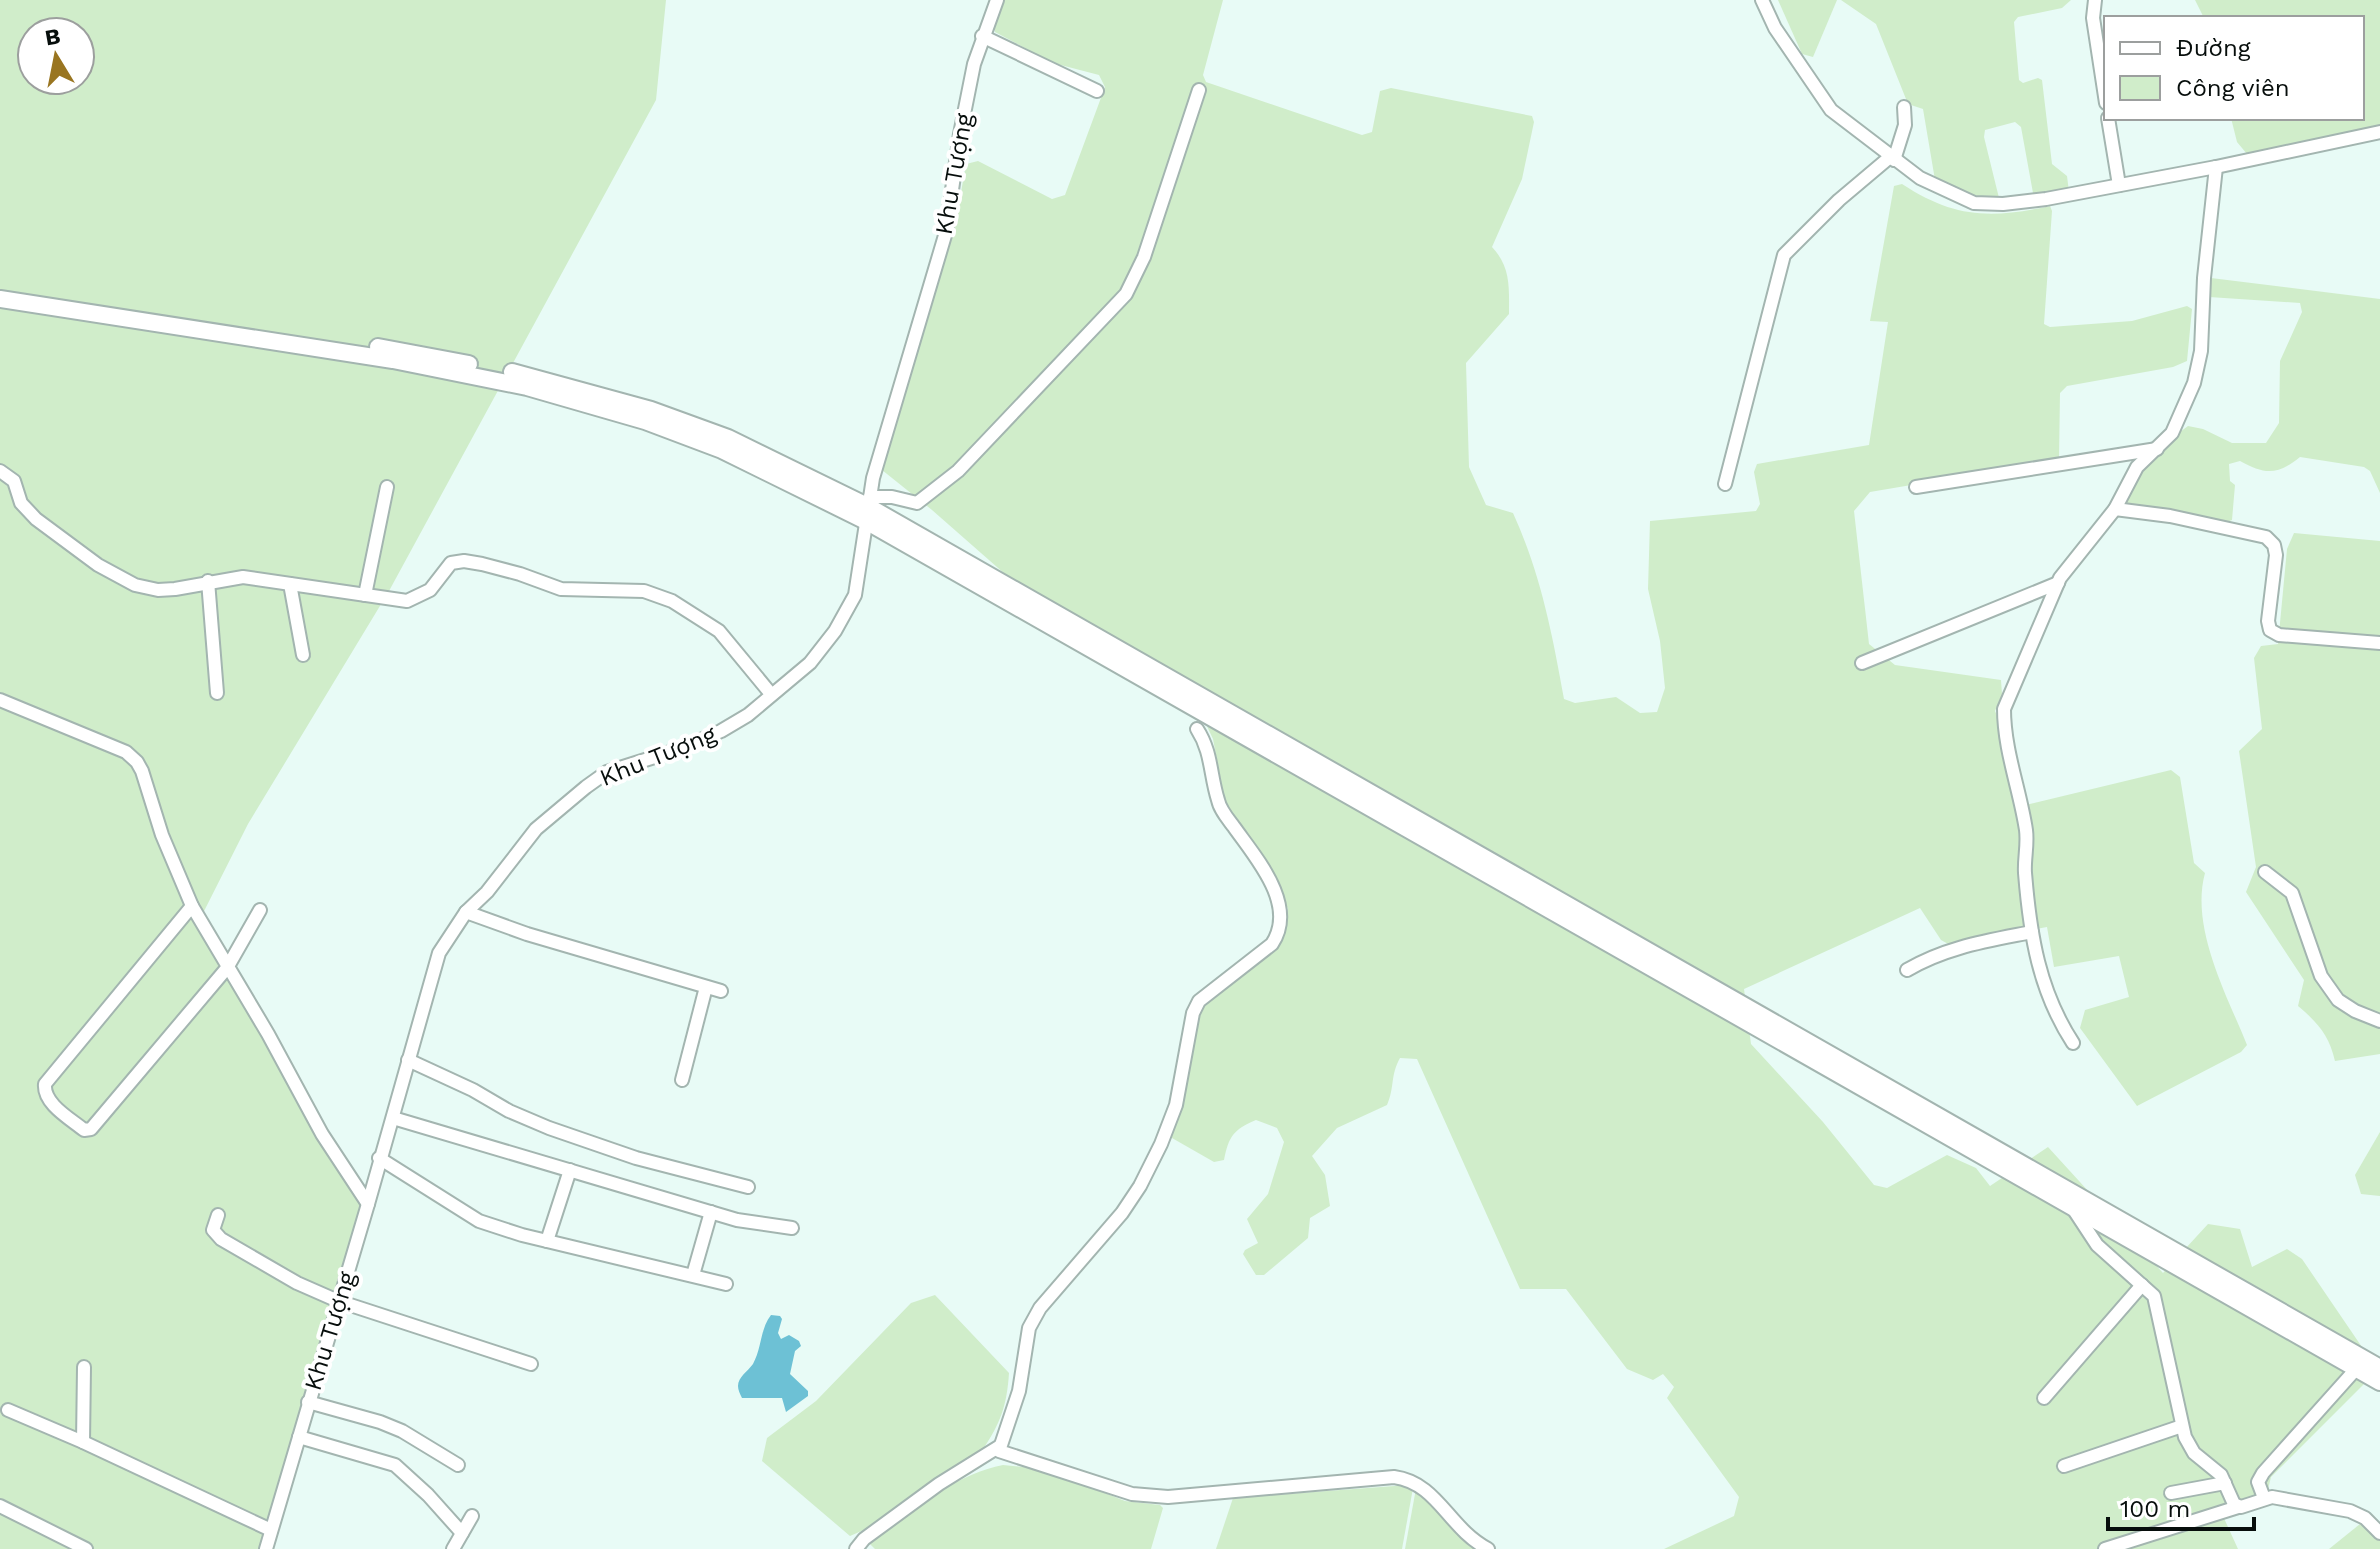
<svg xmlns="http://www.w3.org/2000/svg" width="2380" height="1549" font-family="'Work Sans',sans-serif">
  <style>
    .green { fill: #d0edca; fill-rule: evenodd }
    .water { fill: #6dc1d5 }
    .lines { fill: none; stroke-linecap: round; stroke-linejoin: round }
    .minor-casing { stroke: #a3b5b0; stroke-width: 16 }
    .major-casing { stroke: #a3b5b0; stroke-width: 20 }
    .minor { stroke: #fff; stroke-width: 12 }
    .major { stroke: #fff; stroke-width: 16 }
    .labels { text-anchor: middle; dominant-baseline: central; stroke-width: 8; stroke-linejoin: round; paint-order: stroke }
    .street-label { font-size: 24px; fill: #070e0c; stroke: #fff }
  </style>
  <rect width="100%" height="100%" fill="#e8fbf6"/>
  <g class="green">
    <path d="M 0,0 L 666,0 L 656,100 L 389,591 L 248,824 L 196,927 L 247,1005 L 361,1206 L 260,1549 L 0,1549 ZM 32,32 L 80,32 L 80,80 L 32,80 Z"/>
    <path d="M 1001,0 L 1223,0 L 1203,75 L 1206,82 L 1362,135 L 1372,132 L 1380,91 L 1391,88 L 1532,116 L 1534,122 L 1522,179 L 1492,247 C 1511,267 1509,288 1509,314 L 1466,363 L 1469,467 L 1486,505 L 1513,513 C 1541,575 1552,633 1564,699 L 1575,703 L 1616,697 L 1640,713 L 1657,712 L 1665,688 L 1660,641 L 1648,589 L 1650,521 L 1756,511 L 1760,504 L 1754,472 L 1757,464 L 1869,445 L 1888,322 L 1870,321 L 1894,186 L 1902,184 C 1954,218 1990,219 2050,206 L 2052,211 L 2044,324 L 2050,327 L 2132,321 L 2187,306 L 2192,309 L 2187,361 L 2173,367 L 2067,386 L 2060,393 L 2059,460 L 1870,492 L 1854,511 L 1869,644 L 1895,665 L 2001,680 L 2002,694 L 1995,711 L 2002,727 L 2017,807 L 2171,770 L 2180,777 L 2194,863 L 2205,873 C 2190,928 2227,995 2247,1045 L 2241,1052 L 2137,1106 L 2080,1028 L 2085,1010 L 2129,997 L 2119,956 L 2054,967 L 2047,927 L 1950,945 L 1941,940 L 1920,908 L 1744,989 L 1751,1044 L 1823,1122 L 1874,1185 L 1887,1188 L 1947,1155 L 1976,1168 L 1990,1186 L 2048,1147 L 2163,1273 L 2208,1224 L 2240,1229 L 2252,1267 L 2287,1249 L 2302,1259 L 2366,1353 L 2366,1382 L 2271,1477 L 2265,1502 L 2223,1516 L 2238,1549 L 1664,1549 L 1734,1516 L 1739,1497 L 1667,1398 L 1674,1387 L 1663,1374 L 1653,1380 L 1627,1369 L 1566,1289 L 1520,1289 L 1417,1059 L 1400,1058 C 1390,1076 1395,1087 1387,1105 L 1337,1128 L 1312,1156 L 1325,1175 L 1330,1206 L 1310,1218 L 1308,1238 L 1264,1275 L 1256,1275 L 1243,1254 L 1245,1250 L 1258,1243 L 1247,1219 L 1268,1194 L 1284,1142 L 1277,1128 L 1256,1120 C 1233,1130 1229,1136 1224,1160 L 1214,1162 L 1172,1138 L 1170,1132 L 1192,1024 L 1203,1003 L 1280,945 L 1288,909 L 1272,872 L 1226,808 L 1213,739 L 1205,722 L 1064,626 L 932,510 L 882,470 L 884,456 L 954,232 L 966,164 L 978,161 L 1052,199 L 1065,195 L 1105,87 L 1099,75 L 1053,63 L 995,32 L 992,19 Z"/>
    <polygon points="1778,0 1837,0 1813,57 1802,54"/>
    <polygon points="1841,0 2071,0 2062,8 2018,17 2014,22 2019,80 2023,83 2038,78 2042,80 2052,164 2067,176 2069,192 2039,197 2033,193 2021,127 2015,122 1985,130 1984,137 1999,198 1980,200 1935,180 1923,109 1908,104 1876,24"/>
    <polygon points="2195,0 2380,0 2380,125 2247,154 2237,142 2231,118 2362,118 2362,18 2204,18"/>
    <path d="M 2211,278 L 2380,299 L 2380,493 L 2370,471 L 2364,467 L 2300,457 C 2278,475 2265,475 2240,461 L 2229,464 L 2230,481 L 2235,485 L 2232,520 L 2227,522 L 2127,504 L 2125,494 C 2143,468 2161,445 2188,426 L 2203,429 L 2232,443 L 2266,443 L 2279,423 L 2280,361 L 2302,312 L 2300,303 L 2209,297 L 2208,279 Z"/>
    <path d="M 2294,533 L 2380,541 L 2380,1054 L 2335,1061 C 2329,1035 2318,1023 2298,1006 L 2304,980 L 2246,892 L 2256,867 L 2239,751 L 2262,729 L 2254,658 L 2261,646 L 2278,644 L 2287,549 Z"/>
    <polygon points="2380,1132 2380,1196 2361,1194 2355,1175"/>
    <path d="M 935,1295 L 1009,1373 C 1007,1404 1001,1423 983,1449 L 866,1529 L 850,1536 L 762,1461 L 767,1438 L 816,1401 L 911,1303 Z"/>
    <path d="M 1003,1465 L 1032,1468 L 1070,1479 L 1125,1501 L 1160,1505 L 1163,1508 L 1151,1549 L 875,1549 L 868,1542 C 910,1513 952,1475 1003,1465 Z"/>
    <polygon points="1417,1483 1488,1549 1405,1549"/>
    <polygon points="1408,1485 1413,1488 1402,1549 1216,1549 1233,1498"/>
    <polygon points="2360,1524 2368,1526 2380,1538 2380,1549 2329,1549"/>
  </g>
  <path class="water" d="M 771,1315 L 780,1316 L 782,1319 L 778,1333 L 781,1339 L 789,1335 L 799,1341 L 801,1346 L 795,1351 L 790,1374 L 808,1391 L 808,1396 L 786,1412 L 782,1398 L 742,1398 C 740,1394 738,1390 738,1386 C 738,1377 748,1371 753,1364 C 762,1348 760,1329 771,1315 Z"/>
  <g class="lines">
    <defs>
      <g id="minor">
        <polyline points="1762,0 1775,28 1831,110 1920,178 1974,203 2003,204 2046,199 2216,167 2380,132"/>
        <polyline points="2095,0 2093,18 2106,103"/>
        <polyline points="982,36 1097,91"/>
        <polyline points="2108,118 2119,185"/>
        <polyline points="1894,160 1905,125 1904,107"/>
        <polyline points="0,471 14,481 21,503 36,519 98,565 135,585 158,590 175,589 243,577 407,601 430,590 451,563 464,561 482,564 520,574 561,589 644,591 672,601 719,631 771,694"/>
        <polyline points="1725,484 1784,255 1839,200 1890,157"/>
        <polyline points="1916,487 2157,449"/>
        <polyline points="870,497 892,497 917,503 958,471 1126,294 1144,257 1199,90"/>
        <polyline points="2115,509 2170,516 2266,537 2274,545 2276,555 2268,621 2270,630 2279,635 2380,643"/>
        <polyline points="208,581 217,693"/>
        <polyline points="290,584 303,655"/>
        <polyline points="365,595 387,487"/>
        <polyline points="1862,663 2058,583"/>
        <polyline points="0,700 126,752 137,762 142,771 162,835 192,906"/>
        <path d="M 1197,729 C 1212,752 1210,775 1218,800 C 1220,810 1228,819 1234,827 C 1256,858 1298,905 1272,944 L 1199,1001 L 1193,1013 L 1176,1105 L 1161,1144 L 1140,1186 L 1122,1213 L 1040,1308 L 1029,1328 L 1019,1391 L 999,1451 L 1132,1494 L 1168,1497 L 1394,1477 C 1438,1483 1448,1528 1488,1549"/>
        <polyline points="2265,872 2292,893 2321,976 2338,1000 2355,1011 2380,1021"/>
        <path d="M 260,910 L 227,968 L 91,1129 L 84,1130 C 71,1119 43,1104 45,1084 L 192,906 L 268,1034 L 322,1134 L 368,1204"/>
        <polyline points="466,912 527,934 721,991"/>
        <path d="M 1907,970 C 1946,947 1987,941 2032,932"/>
        <path d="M 2073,1043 C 2039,991 2030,935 2025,873 C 2024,859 2028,845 2026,830 C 2020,790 2004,750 2004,709 L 2060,578 L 2115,509 L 2137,467 L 2172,433 L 2194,383 L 2201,351 L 2204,278 L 2216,167"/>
        <polyline points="408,1060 473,1090 509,1111 549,1128 636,1158 748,1187"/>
        <polyline points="682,1080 706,987"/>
        <polyline points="393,1118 737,1220 792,1228"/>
        <polyline points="379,1158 479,1221 522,1235 726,1284"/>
        <polyline points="2072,1207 2097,1245 2154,1296 2185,1437 2194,1453 2221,1475 2234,1504 2241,1507 2272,1497 2350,1511 2365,1518 2380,1533"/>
        <polyline points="218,1215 213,1230 221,1239 297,1283 338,1301 531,1364"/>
        <polyline points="547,1241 570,1170"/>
        <polyline points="693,1275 711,1212"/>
        <polyline points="2044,1398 2142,1285"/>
        <polyline points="308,1402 380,1422 402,1431 458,1465"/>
        <polyline points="8,1410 83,1442 271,1530"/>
        <polyline points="299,1437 395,1465 428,1495 462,1533"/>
        <polyline points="83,1442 84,1367"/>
        <polyline points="2064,1466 2182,1426"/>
        <polyline points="2171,1493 2225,1483"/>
        <polyline points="2264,1498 2258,1482 2263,1473 2356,1369"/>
        <polyline points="0,1506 86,1549"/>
        <polyline points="266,1549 368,1204 439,953 466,912 487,892 536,829 586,787 607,772 680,749 721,731 748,715 810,663 835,631 855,595 873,478 946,232 960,134 974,64 997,0"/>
        <polyline points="453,1549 472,1516"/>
        <polyline points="856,1549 864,1539 939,1484 1000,1446"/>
        <polyline points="2105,1549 2238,1507"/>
      </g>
      <g id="major">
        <polyline points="0,299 393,360 527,387 645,421 722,450 866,521 2380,1382"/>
        <polyline points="378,347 469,364"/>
        <polyline points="512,372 651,410 728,438 869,507 2380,1368"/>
      </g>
    </defs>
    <use href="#minor" class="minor-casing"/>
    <use href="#major" class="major-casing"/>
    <use href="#minor" class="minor"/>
    <use href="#major" class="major"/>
  </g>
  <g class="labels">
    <g class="street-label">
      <text transform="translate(954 174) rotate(-80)">Khu Tượng</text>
      <text transform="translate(658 756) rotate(-22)">Khu Tượng</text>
      <text transform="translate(330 1331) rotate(-73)">Khu Tượng</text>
    </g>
  </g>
  <rect x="2104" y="16" width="260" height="104" fill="#ffffff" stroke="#9c9f9e" stroke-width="2"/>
  <rect x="2120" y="42" width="40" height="12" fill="#ffffff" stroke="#9c9f9e" stroke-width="2"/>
  <text x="2176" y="56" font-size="24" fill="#070e0c">Đường</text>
  <rect x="2120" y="76" width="40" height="24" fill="#d0edca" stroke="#9c9f9e" stroke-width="2"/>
  <text x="2176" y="96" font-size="24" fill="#070e0c">Công viên</text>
  <g transform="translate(56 56) rotate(350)"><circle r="38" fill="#ffffff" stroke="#9c9f9e" stroke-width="2"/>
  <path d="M0-6L14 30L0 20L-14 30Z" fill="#997520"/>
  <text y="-12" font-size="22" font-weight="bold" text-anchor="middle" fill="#070e0c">B</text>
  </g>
  <path d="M2108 1517v12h146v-12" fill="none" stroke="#070e0c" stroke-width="4"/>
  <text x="2120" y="1517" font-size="24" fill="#070e0c" stroke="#ffffff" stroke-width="6" paint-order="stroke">100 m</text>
</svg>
